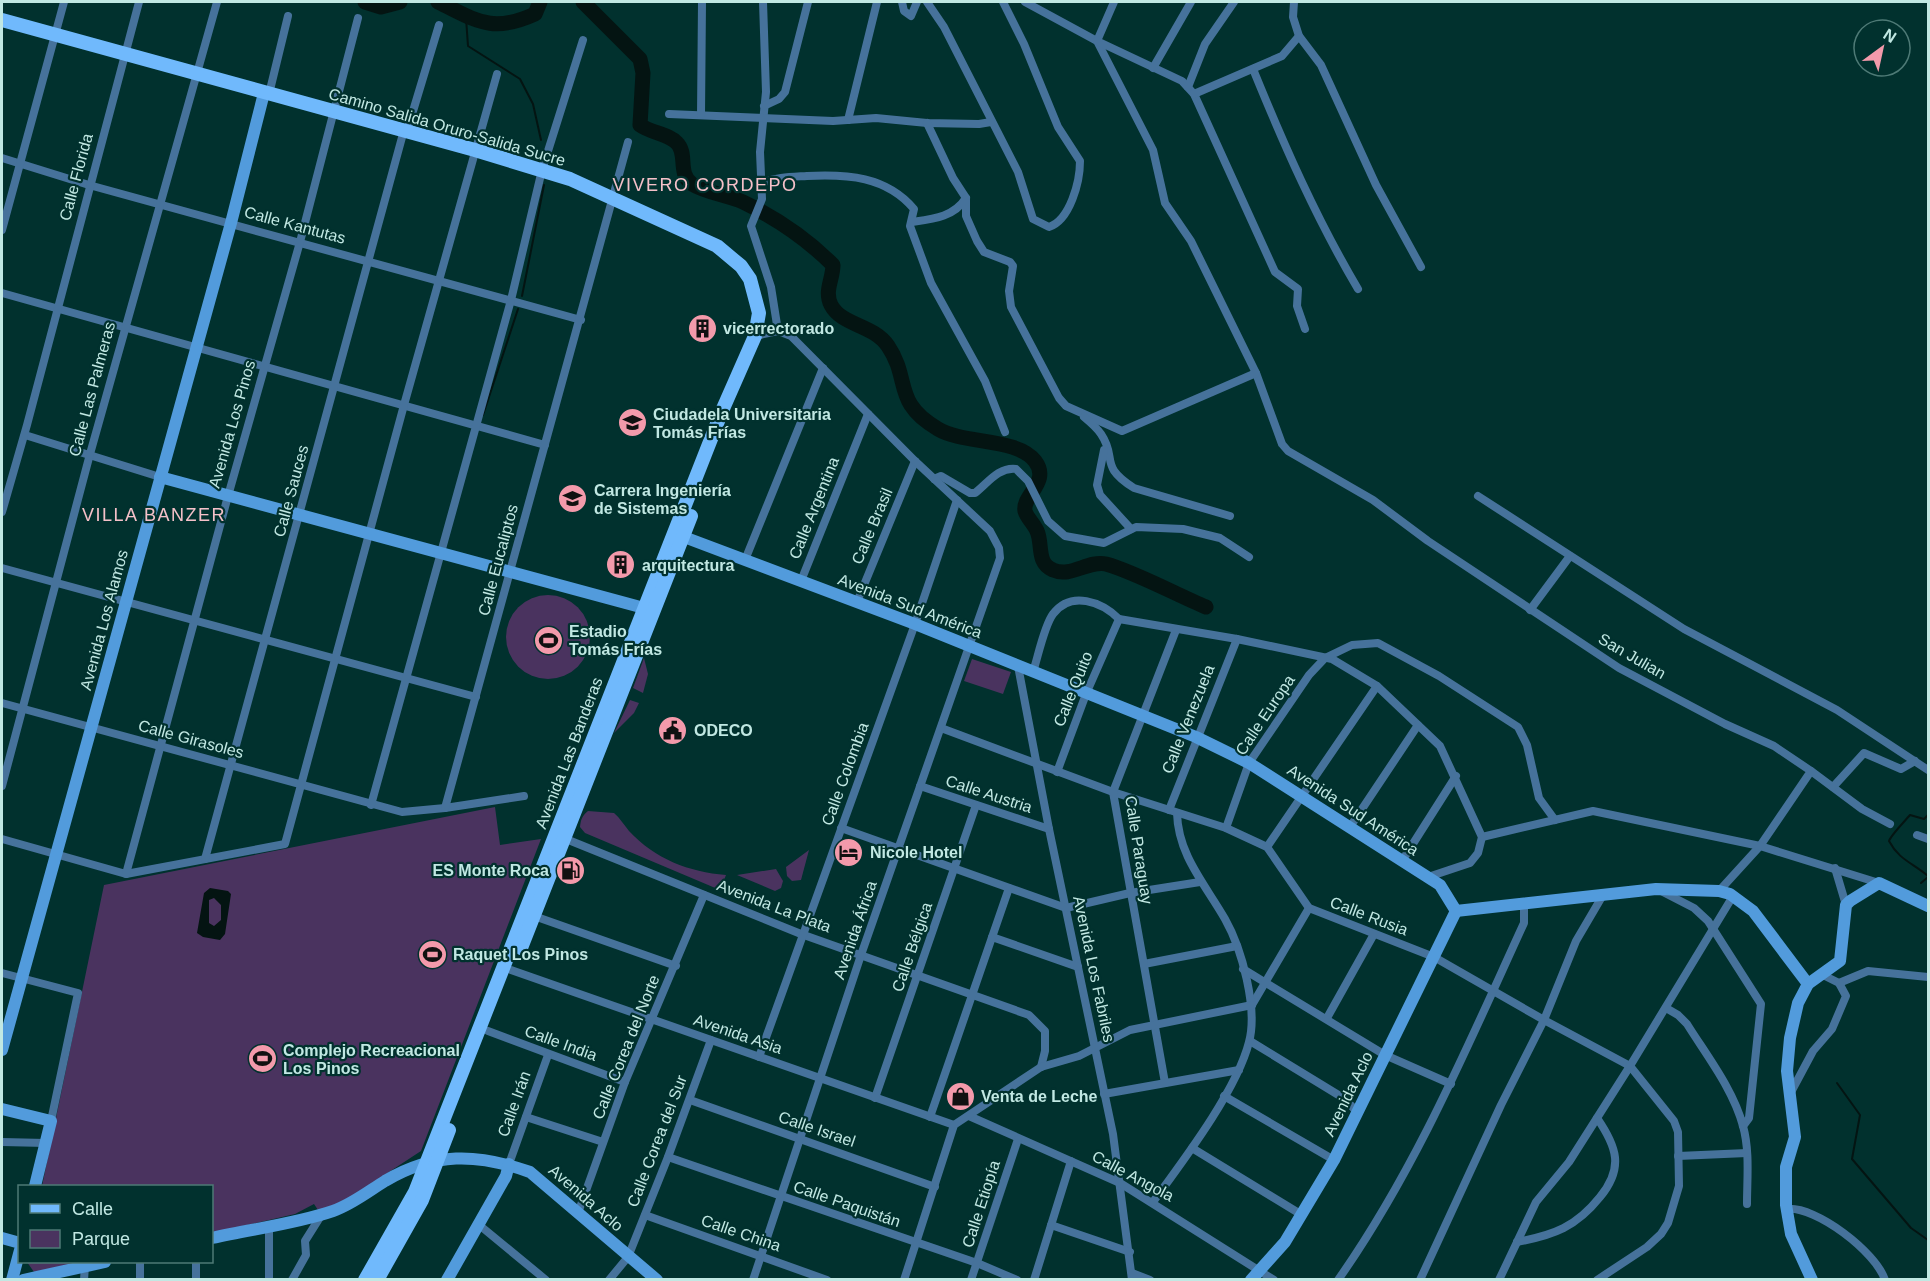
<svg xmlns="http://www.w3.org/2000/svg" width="1930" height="1281" font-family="Helvetica,sans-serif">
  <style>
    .green { fill: #4a335f }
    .water { fill: #041412; fill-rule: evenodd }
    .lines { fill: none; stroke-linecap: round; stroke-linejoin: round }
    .stream { stroke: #041412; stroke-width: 2 }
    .river { stroke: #041412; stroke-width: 15 }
    .street { stroke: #46729b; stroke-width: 8 }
    .secondary { stroke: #529bdc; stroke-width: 12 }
    .primary { stroke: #70b9fc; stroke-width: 14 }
    .labels { text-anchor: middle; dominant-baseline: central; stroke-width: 4.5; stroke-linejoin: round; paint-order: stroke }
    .street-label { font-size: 16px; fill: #c1e8e3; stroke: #01312e }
    .poi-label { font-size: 16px; font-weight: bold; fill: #c1e8e3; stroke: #01312e; text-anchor: start }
    .neighbourhood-label { font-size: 18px; letter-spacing: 1.5px; fill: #f5c1c9; stroke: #01312e }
  </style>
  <rect width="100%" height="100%" fill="#01312e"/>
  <g class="green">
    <circle cx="548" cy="637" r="42"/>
    <polygon points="644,658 648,674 643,693 633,688"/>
    <polygon points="972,659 1011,672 1003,694 964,681"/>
    <polygon points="630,700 639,703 634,713 614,733"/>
    <polygon points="495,807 500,845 541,839 421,1151 337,1206 318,1210 314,1204 295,1214 212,1233 212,1186 42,1186 104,885"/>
    <path d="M 588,811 L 614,813 C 620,818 624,825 629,831 C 655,859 689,872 726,875 L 720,890 L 585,833 L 580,827 C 581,819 582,816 588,811 Z"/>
    <polygon points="809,850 801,880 792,881 787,876 786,867"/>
    <polygon points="776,869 783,881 781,888 775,891 737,875"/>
    <polygon points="27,1262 82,1262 34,1272"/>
  </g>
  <path class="water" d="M 210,888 L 228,891 L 231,894 L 225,934 L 220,940 L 203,937 L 197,933 L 204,893 ZM 214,898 L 221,905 L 221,920 L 214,926 L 209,923 L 209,900 Z"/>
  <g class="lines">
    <g class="stream">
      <polyline points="466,18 468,46 520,79 533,104 541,140"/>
      <polyline points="522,296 544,185"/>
      <polyline points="483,415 518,309"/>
      <path d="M 1928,815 L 1924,819 L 1910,815 C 1905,821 1891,835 1889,841 C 1899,860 1913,863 1928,876"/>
      <polyline points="1921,883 1928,877"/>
      <polyline points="1837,1083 1860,1115 1852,1159 1911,1228 1928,1240"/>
    </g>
    <g class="river">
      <polyline points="365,2 381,7 400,2"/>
      <path d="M 438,2 C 476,20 491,34 535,14 L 540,2"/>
      <path d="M 583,2 L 640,59 L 643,73 L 640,125 C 651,133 669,134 677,143 C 688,154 677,173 692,184 C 706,193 728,195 743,202 C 776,218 808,240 833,265 C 833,279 824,291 831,305 C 842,326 873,324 888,346 C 911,380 892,402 938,429 C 963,444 1018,438 1035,461 C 1051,482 1022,495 1025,511 C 1027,518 1034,524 1037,531 C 1043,544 1036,563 1053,570 C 1071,578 1088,560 1106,564 C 1135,572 1177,595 1206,607"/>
    </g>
    <g class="street">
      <polyline points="763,2 766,92 760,152 762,199 751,226 771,287 778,331"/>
      <polyline points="902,2 904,11 911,16 917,2"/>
      <path d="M 927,2 L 944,27 L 1018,172 L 1033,219 L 1049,227 C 1070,220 1080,182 1080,161 L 1058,127 L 1024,44 L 1003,2"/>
      <polyline points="1025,2 1097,41 1153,150 1165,203 1191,241 1256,373 1282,444 1288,451 1373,500 1428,541 1619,668 1725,724 1774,746 1811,771 1760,846 1719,891"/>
      <polyline points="1114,2 1097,41 1182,81 1194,94 1275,272 1298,289 1297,306 1305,329"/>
      <polyline points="1294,2 1293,17 1299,36 1321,65 1376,185 1421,267"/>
      <polyline points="1153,68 1191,2"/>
      <path d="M 1253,69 C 1284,145 1316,218 1358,289"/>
      <polyline points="1188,87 1205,44 1234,2"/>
      <polyline points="269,94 288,16"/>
      <polyline points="1194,94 1282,56 1299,36"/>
      <polyline points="764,106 779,99 785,92 808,2"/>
      <polyline points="669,114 833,121 876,118 927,123 979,124 991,122"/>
      <polyline points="701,115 702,2"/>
      <polyline points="848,120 877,2"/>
      <polyline points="927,123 953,178 966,198 966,216 977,241 984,252 1010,262 1013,266 1009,291 1011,307 1059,398 1066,406 1122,431 1256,373"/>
      <polyline points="407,131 439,25"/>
      <polyline points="2,158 89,185 581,320"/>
      <path d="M 761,183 C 777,177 791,177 807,176 C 847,174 886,176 914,209 L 910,226 L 931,283 L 985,381 L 1005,432"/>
      <path d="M 912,222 C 933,219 954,217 966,198"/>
      <polyline points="2,230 64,2"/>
      <polyline points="2,293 545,445"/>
      <path d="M 1084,417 C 1090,422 1097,428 1101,434 C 1118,459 1098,465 1134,488 L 1230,516"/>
      <polyline points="25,435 160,477"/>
      <polyline points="1104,450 1097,485 1100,495 1131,529"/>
      <path d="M 934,479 L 941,476 L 970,493 L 975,493 C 988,483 998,467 1016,469 L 1028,481 L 1048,521 L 1065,536 L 1104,543 L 1136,527 L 1183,529 L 1220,538 L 1249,557"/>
      <polyline points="1478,496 1684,629 1837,710 1928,770"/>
      <polyline points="2,512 27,425 139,2"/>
      <polyline points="745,560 823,368"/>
      <polyline points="2,568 476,697"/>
      <polyline points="801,581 868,414"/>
      <polyline points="857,602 915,461"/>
      <polyline points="1530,610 1570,556"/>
      <polyline points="1018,666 1049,829 1113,1134 1132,1280"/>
      <path d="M 1033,672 C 1038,657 1044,626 1053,614 C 1071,590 1102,602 1119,619 L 1237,639 L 1332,659 L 1377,686 L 1440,746 L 1482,837 L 1478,853 L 1470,863 L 1428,877"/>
      <polyline points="2,703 402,812 445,808 524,796"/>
      <polyline points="941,728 1113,792 1226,828 1267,847 1309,908 1434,957 1544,1020 1630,1066 1569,1162 1536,1202 1499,1280"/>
      <polyline points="1811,771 1862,809 1890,824"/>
      <polyline points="1057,772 1086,694 1119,619"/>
      <polyline points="2,786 90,454 217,2"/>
      <polyline points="920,786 1049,829"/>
      <polyline points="1833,787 1864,753 1901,769 1915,761"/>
      <polyline points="371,805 511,300 542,170 583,40"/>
      <polyline points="445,808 628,142"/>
      <polyline points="1169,810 1237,639"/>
      <polyline points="1350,827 1418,725"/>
      <polyline points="841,828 1066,908 1130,893 1200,882"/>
      <polyline points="1226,828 1249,763 1309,675 1325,658 1352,645 1378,643 1439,676 1518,727 1527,745 1539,798 1555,820"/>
      <polyline points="1917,835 1928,839"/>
      <polyline points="561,837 801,934 1029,1015 1045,1031 1045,1051 1041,1067"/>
      <polyline points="1482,837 1593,811 1760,846 1879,883"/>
      <polyline points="2,839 126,874 285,844 404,405 497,74"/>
      <polyline points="1267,847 1377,686"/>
      <polyline points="205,859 404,130"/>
      <polyline points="1402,861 1456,776"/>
      <polyline points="1835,868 1846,905"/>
      <polyline points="126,874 228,496 300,242 358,18"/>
      <polyline points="1661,891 1694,908 1708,921 1761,1004 1749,1118 1743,1126"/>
      <polyline points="534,916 676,966"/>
      <polyline points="992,937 1078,967"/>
      <polyline points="1144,964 1237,946"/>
      <polyline points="1243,969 1385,1055 1451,1084"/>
      <polyline points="511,970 954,1125"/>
      <polyline points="2,973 78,993 51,1121"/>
      <polyline points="1839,983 1868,971 1928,977"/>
      <polyline points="1252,1005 1309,908"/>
      <path d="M 1666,1008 L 1678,1015 L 1687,1024 C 1707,1056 1733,1089 1743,1126 C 1750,1151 1747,1179 1747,1204"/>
      <polyline points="1327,1018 1374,934"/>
      <polyline points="488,1031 625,1082"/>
      <polyline points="1250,1041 1345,1099 1357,1112"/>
      <polyline points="759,1057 915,624 957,500"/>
      <polyline points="1165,1083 1113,792 1176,630"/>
      <polyline points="1104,1094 1239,1070"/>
      <polyline points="1790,1094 1813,1051 1832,1029 1846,996 1839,983 1821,974"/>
      <polyline points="1224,1096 1334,1160"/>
      <polyline points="875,1098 976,805"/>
      <polyline points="690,1100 935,1187"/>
      <polyline points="969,1116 1120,1183 1274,1280"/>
      <polyline points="526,1117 603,1142"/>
      <polyline points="930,1117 1009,888"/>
      <polyline points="2,1142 46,1143"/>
      <polyline points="1192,1148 1302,1215"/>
      <polyline points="1678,1156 1747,1153"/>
      <polyline points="668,1157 977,1263 1017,1280"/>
      <polyline points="509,1164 548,1055"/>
      <path d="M 1153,1202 C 1183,1161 1237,1090 1249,1042 C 1258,1009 1242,949 1225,919 C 1205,884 1178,855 1177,813"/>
      <path d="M 1787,1209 C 1816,1206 1876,1252 1885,1280"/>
      <polyline points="578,1213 625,1082 704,895"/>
      <polyline points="645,1215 827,1280"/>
      <polyline points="478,1224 546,1280"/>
      <polyline points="1051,1225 1130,1252"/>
      <path d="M 1517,1242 C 1554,1235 1576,1227 1600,1197 C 1624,1168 1617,1147 1597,1118"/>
      <polyline points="140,1262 140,1280"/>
      <polyline points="1132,1273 1150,1280"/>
      <polyline points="84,1280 85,1266"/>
      <polyline points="196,1280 196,1262"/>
      <polyline points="269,1280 269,1225"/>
      <polyline points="292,1280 306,1255 305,1241 322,1214"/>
      <polyline points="609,1280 628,1257 668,1157 711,1040"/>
      <polyline points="753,1280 861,955 1000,558 999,548 990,531 915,461 791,336 778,331 755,336"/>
      <polyline points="904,1280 954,1125 1041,1067 1079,1056 1130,1030 1252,1005"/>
      <polyline points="971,1280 1018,1139"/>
      <polyline points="1034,1280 1071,1161"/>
      <path d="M 1338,1280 C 1416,1169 1468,1045 1524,923 L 1524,902"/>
      <polyline points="1420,1280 1501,1105 1544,1020 1576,941 1603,895"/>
      <polyline points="1597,1280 1647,1247 1661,1234 1668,1223 1679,1186 1678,1132 1674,1121 1630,1066 1733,896"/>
    </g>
    <g class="secondary">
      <polyline points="160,477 644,608"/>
      <polyline points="676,534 915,624 1196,737 1249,763 1440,885 1456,911 1656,889 1719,891 1730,894 1753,911 1808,984"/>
      <polyline points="2,1050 231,223 264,93"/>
      <polyline points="2,1109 51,1121 35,1186"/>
      <polyline points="2,1238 20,1243"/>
      <path d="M 212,1238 C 251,1229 295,1224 333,1211 C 351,1205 369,1191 385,1181 C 434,1152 477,1153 530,1172 L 657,1280"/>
      <polyline points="12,1280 20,1250"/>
      <polyline points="23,1280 105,1262"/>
      <polyline points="447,1280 506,1176 509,1164"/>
      <polyline points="1251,1280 1285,1242 1334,1160 1456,911"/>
      <polyline points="1812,1280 1791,1234 1786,1205 1786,1167 1795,1137 1787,1071 1790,1038 1798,1003 1808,984 1840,961 1846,905 1850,901 1879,883 1928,906"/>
    </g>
    <g class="primary">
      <polyline points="2,20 475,150 570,179 717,246 741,266 750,279 759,313 755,336 722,411 415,1192 365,1280"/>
      <polyline points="521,948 691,516"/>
      <polyline points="377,1280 422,1200 449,1130"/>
    </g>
  </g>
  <defs>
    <symbol id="building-disc" viewBox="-11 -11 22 22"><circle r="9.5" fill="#f39aab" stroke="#01312e"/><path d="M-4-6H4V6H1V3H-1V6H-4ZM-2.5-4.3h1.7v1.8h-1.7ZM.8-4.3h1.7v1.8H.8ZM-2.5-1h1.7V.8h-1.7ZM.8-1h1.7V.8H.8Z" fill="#111"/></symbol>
    <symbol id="university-disc" viewBox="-11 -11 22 22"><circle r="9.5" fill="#f39aab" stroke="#01312e"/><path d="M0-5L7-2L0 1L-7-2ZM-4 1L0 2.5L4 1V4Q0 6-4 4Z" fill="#111"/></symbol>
    <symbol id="stadium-disc" viewBox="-11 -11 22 22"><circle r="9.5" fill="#f39aab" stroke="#01312e"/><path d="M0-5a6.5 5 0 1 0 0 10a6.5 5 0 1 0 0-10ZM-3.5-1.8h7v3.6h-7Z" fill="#111"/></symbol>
    <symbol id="civic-disc" viewBox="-11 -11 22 22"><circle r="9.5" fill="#f39aab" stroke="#01312e"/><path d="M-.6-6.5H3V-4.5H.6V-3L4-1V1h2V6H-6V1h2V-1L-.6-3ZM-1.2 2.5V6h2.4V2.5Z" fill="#111"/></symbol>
    <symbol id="hotel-disc" viewBox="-11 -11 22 22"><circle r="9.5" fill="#f39aab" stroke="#01312e"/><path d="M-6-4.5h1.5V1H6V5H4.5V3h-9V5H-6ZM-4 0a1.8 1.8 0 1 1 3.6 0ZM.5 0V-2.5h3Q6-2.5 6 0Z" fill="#111"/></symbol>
    <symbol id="fuel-disc" viewBox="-11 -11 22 22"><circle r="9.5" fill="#f39aab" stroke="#01312e"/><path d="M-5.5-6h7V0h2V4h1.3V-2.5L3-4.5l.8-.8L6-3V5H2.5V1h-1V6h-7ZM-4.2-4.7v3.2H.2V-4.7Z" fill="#111"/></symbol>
    <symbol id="shop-disc" viewBox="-11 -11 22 22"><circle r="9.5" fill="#f39aab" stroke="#01312e"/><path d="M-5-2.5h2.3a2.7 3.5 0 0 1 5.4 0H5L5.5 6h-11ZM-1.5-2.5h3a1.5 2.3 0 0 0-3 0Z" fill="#111"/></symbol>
  </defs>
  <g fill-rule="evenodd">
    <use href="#building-disc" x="686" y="312" width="33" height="33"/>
    <use href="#university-disc" x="616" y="406" width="33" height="33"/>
    <use href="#university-disc" x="556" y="482" width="33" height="33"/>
    <use href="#building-disc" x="604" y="548" width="33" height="33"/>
    <use href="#stadium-disc" x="532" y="624" width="33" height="33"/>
    <use href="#civic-disc" x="656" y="714" width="33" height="33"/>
    <use href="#hotel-disc" x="832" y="836" width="33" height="33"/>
    <use href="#fuel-disc" x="554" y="854" width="33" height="33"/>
    <use href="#stadium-disc" x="416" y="938" width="33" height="33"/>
    <use href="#stadium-disc" x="246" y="1042" width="33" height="33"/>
    <use href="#shop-disc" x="944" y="1080" width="33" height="33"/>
  </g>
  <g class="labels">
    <g class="street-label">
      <text transform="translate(447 127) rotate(16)">Camino Salida Oruro-Salida Sucre</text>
      <text transform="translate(76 177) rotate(-75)">Calle Florida</text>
      <text transform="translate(295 225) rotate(15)">Calle Kantutas</text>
      <text transform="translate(92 389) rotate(-75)">Calle Las Palmeras</text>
      <text transform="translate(232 424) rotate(-74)">Avenida Los Pinos</text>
      <text transform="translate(291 491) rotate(-75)">Calle Sauces</text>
      <text transform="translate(814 508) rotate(-68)">Calle Argentina</text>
      <text transform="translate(872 526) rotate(-67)">Calle Brasil</text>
      <text transform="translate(498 560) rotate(-75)">Calle Eucaliptos</text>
      <text transform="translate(910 606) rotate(21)">Avenida Sud América</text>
      <text transform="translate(104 620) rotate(-75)">Avenida Los Alamos</text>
      <text transform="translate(1632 656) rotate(30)">San Julian</text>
      <text transform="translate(1073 689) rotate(-68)">Calle Quito</text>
      <text transform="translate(1265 715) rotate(-56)">Calle Europa</text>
      <text transform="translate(1188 719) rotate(-68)">Calle Venezuela</text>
      <text transform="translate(191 739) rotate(15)">Calle Girasoles</text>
      <text transform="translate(569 753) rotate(-69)">Avenida Las Banderas</text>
      <text transform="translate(845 774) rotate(-70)">Calle Colombia</text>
      <text transform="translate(989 794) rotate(18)">Calle Austria</text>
      <text transform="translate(1353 810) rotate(33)">Avenida Sud América</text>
      <text transform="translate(1139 850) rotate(81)">Calle Paraguay</text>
      <text transform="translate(774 906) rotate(21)">Avenida La Plata</text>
      <text transform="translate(1369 916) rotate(21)">Calle Rusia</text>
      <text transform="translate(855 930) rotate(-71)">Avenida África</text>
      <text transform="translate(912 947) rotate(-71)">Calle Bélgica</text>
      <text transform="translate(1094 969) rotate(78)">Avenida Los Fabriles</text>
      <text transform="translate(738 1034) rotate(19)">Avenida Asia</text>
      <text transform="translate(561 1043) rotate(20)">Calle India</text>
      <text transform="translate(626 1047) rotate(-68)">Calle Corea del Norte</text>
      <text transform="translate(1348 1094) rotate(-64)">Avenida Aclo</text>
      <text transform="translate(514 1104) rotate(-70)">Calle Irán</text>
      <text transform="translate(817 1129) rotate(19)">Calle Israel</text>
      <text transform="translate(657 1141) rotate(-69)">Calle Corea del Sur</text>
      <text transform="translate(1133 1176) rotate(28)">Calle Angola</text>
      <text transform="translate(586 1198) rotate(41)">Avenida Aclo</text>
      <text transform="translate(847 1204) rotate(19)">Calle Paquistán</text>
      <text transform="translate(981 1204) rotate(-72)">Calle Etiopía</text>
      <text transform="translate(741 1233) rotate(19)">Calle China</text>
    </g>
    <g class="poi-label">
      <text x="723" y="328">vicerrectorado</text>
      <text x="653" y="414">Ciudadela Universitaria<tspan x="653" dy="18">Tomás Frías</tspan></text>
      <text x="594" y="490">Carrera Ingeniería<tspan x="594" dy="18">de Sistemas</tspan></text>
      <text x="642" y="565">arquitectura</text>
      <text x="569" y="631">Estadio<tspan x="569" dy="18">Tomás Frías</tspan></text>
      <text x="694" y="730">ODECO</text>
      <text x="870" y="852">Nicole Hotel</text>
      <text x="549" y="870" text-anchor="end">ES Monte Roca</text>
      <text x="453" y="954">Raquet Los Pinos</text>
      <text x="283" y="1050">Complejo Recreacional<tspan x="283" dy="18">Los Pinos</tspan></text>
      <text x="981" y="1096">Venta de Leche</text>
    </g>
    <g class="neighbourhood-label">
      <text x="705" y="185">VIVERO CORDEPO</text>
      <text x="154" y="515">VILLA BANZER</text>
    </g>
  </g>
  <rect width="1930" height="1281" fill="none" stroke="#c1e8e3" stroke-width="6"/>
  <rect x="18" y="1185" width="195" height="78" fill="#01312e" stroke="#4e7a76" stroke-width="1.5"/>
  <rect x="30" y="1204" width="30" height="9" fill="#70b9fc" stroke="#4e7a76" stroke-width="1.5"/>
  <text x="72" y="1215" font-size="18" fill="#c1e8e3">Calle</text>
  <rect x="30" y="1230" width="30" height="18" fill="#4a335f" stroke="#4e7a76" stroke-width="1.5"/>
  <text x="72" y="1245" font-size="18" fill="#c1e8e3">Parque</text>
  <g transform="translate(1882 48) rotate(33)"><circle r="28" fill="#01312e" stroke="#4e7a76" stroke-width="1.5"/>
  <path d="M0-4.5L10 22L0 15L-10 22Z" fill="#f39aab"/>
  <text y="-9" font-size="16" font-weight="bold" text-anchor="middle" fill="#c1e8e3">N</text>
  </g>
</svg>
